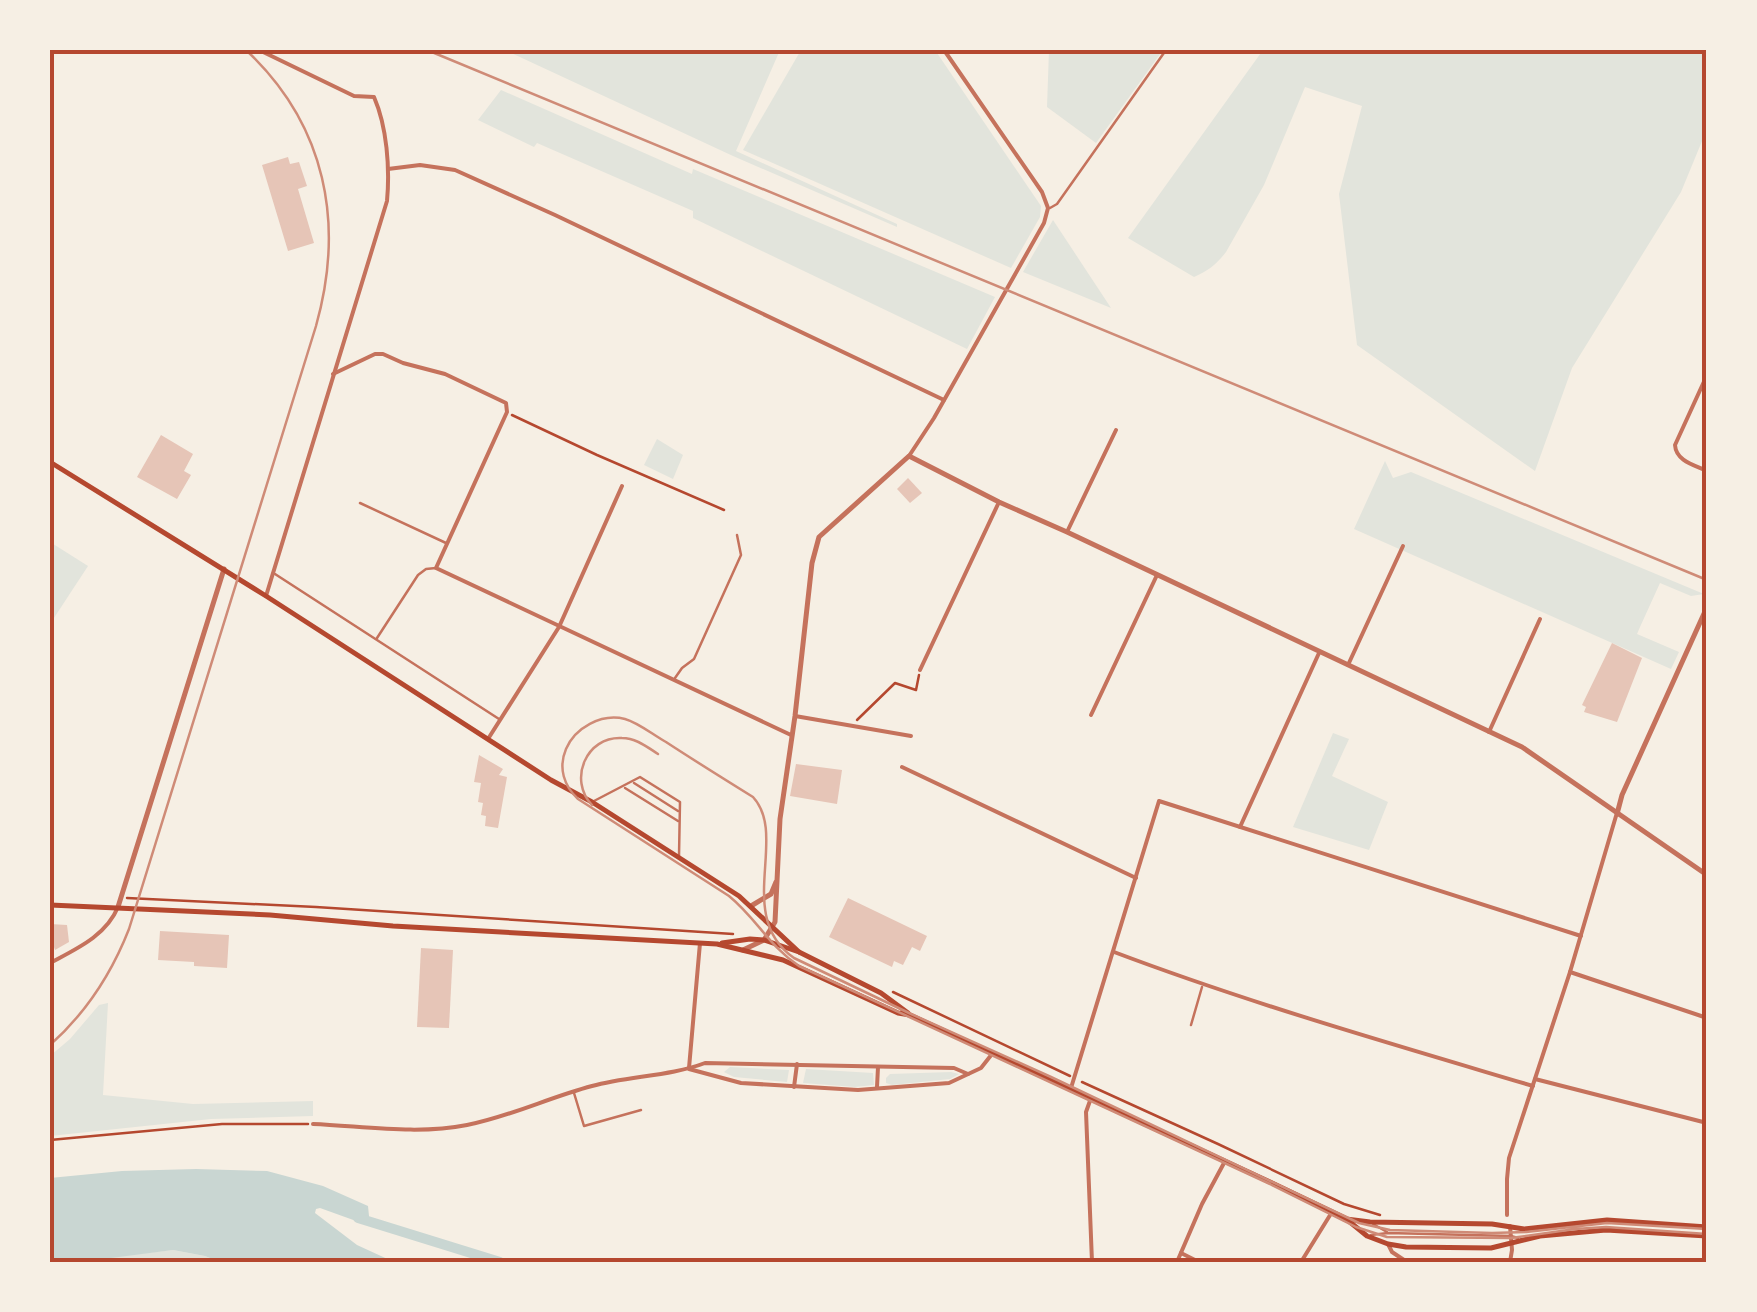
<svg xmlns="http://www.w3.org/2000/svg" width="1757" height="1312" font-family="Rubik,sans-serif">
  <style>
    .green { fill: #e2e4dc }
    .water { fill: #c9d6d2 }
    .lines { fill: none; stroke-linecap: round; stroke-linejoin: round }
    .canal { stroke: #c9d6d2; stroke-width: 10 }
    .building { fill: #e6c5b7 }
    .path { stroke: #b5482f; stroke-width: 2.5 }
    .service { stroke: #c5725c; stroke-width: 2.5 }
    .minor { stroke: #c5725c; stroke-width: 4 }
    .tertiary { stroke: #c5725c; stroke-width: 5 }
    .secondary { stroke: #b5482f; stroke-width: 5 }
    .tram { stroke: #cf8b77; stroke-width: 2.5 }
    .rail { stroke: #cf8b77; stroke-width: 2.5 }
    .neatline { fill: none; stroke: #b5482f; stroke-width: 4 }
  </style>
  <rect width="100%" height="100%" fill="#f6efe4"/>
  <g class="green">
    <polygon points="505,50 780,50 736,151 897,224 897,227 733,156"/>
    <polygon points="801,50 935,50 1041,206 1040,217 1011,268 743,150"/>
    <polygon points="1049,50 1163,50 1096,143 1047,107"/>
    <path d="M 1263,50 L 1707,50 L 1707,129 L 1681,192 L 1572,368 L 1535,471 L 1357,345 L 1339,194 L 1362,106 L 1305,87 L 1264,185 L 1226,252 C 1217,264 1208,271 1194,277 L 1128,238 Z"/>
    <polygon points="501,90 692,174 693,169 995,297 967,349 693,218 693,211 537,143 534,147 478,120"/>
    <polygon points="1053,220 1111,308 1023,272"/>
    <polygon points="657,439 683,455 673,479 644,465"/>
    <polygon points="1385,461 1393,478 1411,472 1704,594 1691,596 1660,583 1640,627 1637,634 1679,652 1671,669 1354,529"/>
    <polygon points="50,542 88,566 50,624"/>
    <polygon points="1333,733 1349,739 1332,776 1388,802 1369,850 1293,827"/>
    <polygon points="108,1003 103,1095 193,1104 313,1101 313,1116 211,1119 50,1136 50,1056 70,1039 99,1005"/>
    <polygon points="730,1067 789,1070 787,1082 734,1077 724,1072"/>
    <polygon points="806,1069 873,1073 874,1085 855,1087 803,1083"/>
    <polygon points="951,1072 959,1074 950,1079 892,1085 886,1083 886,1078 890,1074"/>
    <polygon points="173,1250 205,1256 220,1262 63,1262"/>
  </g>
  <polygon class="water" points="196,1169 267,1171 323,1186 368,1206 370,1226 320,1208 316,1209 315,1213 357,1245 394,1262 220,1262 205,1256 173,1250 80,1262 50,1262 50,1178 122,1171"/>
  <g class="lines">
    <polyline class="canal" points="358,1218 500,1262"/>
  </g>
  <g class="building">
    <polygon points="288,157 290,164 299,162 307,186 298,189 314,243 288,251 262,165"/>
    <polygon points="161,435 193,454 184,471 191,475 177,499 137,477"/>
    <polygon points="908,478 922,493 910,503 897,489"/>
    <polygon points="1612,643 1642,658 1617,722 1584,712 1586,707 1582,705"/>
    <polygon points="479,755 503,769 499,775 507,777 498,828 485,826 486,816 481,815 483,803 478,802 481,783 474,782"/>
    <polygon points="796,764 842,770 837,804 790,796"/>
    <polygon points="848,898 927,936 920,951 912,947 903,965 894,961 892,967 829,937"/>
    <polygon points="50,924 67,925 69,942 55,950 50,936"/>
    <polygon points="160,931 229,935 227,968 194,966 194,962 158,960"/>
    <polygon points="421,948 453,950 449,1028 417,1027"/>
  </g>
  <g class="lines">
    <g class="path">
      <polyline points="512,415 597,455 724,510"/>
      <polyline points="857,720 895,683 916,690 919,675"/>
      <polyline points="127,898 316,907 733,934"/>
      <polyline points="893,992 1070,1076"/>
      <polyline points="1082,1082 1218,1144 1344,1204 1380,1215"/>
      <polyline points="50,1140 222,1124 308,1124"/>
    </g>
    <g class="service">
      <polyline points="1050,208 1057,204 1166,50"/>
      <polyline points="360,503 446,543"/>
      <polyline points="275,574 499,719"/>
      <polyline points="377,638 418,575 426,569 436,568"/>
      <polyline points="675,678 682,668 694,659 741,555 737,535"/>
      <polyline points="634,783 678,811"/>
      <polyline points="625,788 678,821"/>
      <polyline points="594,801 640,777 680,802 679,856"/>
      <polyline points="1191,1025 1202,987"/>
      <polyline points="574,1093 584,1126 641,1110"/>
      <polyline points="1373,1224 1387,1232"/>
      <polyline points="1371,1235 1388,1233 1511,1236 1518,1238"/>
    </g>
    <g class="minor">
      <path d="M 259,50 L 354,96 L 374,97 C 387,127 390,168 387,201 L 266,596"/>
      <polyline points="388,169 420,165 455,170 555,215 944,400"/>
      <polyline points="333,374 375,354 383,354 403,363 445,374 506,403 507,412 436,568 791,735"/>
      <path d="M 1707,375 L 1675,445 C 1676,461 1694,465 1707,471"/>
      <polyline points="909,456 934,418 1044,223 1048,208 1042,192 944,50"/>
      <polyline points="1067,532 1116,430"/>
      <polyline points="1348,665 1403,546"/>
      <polyline points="920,670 999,502"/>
      <polyline points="1091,715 1157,575"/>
      <polyline points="795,716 911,736"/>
      <polyline points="1489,732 1540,619"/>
      <polyline points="488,739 559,627 622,486"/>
      <polyline points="902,767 1136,878"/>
      <polyline points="1240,827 1319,653"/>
      <path d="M 1114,952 C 1252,1004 1392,1044 1533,1086"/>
      <path d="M 50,963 C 76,949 106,936 118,907"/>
      <polyline points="1570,972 1707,1018"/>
      <polyline points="689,1068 700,943"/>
      <polyline points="689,1069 741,1083 858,1090 949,1083 981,1068 992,1054"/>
      <polyline points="1535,1079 1707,1123"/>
      <polyline points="794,1087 797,1064"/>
      <polyline points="877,1087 878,1067"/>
      <polyline points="1071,1088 1159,801 1581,936"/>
      <polyline points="1091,1098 1086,1112 1092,1262"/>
      <path d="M 313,1124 C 363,1126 417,1135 467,1125 C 509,1117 550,1097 592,1086 C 628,1076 671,1076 705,1063 L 954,1068 L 968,1074"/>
      <polyline points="1507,1215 1507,1179 1509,1158 1570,972 1616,816"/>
      <polyline points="1510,1226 1512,1250 1510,1262"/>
      <polyline points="1388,1244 1392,1252 1407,1262"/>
      <polyline points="1181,1253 1199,1262"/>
      <polyline points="1177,1262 1202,1204 1224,1163"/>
      <polyline points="1301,1262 1332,1212"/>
    </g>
    <g class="tertiary">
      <polyline points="1617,814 1622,795 1707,607"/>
      <polyline points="751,906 771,894 776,882"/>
      <polyline points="118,907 224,569"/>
      <polyline points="743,950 764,940 775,922 780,819 795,716 812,563 819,537 909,456 999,502 1067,532 1522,747 1707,875"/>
    </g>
    <g class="secondary">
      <polyline points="50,462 266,596 551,780 592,802 739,896 799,952"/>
      <polyline points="50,905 270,915 393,926 717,944 783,960 898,1013 910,1015 1270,1182 1345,1218 1367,1236 1388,1244 1406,1247 1491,1248 1540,1236 1606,1230 1707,1236"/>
      <polyline points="722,943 750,939 764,940 799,952 881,993 908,1013"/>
      <polyline points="1346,1219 1370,1222 1492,1224 1524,1229 1607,1220 1707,1227"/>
    </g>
    <g class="tram">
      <path d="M 592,805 C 568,780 586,736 622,738 C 636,738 647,747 658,754"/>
      <path d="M 1707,1229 L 1607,1223 L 1526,1232 L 1492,1233 L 1390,1230 L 1359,1223 L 1051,1077 L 909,1013 L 794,958 C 734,916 789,836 753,797 C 724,779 695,761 666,742 C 653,735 639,723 625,719 C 601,713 575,728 566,749 C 558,768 564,786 578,799 L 729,896 C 757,919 768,945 799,966 L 1270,1184 L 1356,1227 L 1387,1237 L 1511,1238 L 1575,1229 L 1606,1227 L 1707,1234"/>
    </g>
    <g class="rail">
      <polyline points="427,50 1707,580"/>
      <path d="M 50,1045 C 86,1013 111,975 129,929 L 316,326 C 345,223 326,125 246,50"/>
    </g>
  </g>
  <rect width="1757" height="1312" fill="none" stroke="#f6efe4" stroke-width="105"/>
  <rect x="52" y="52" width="1652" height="1208" class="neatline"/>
</svg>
